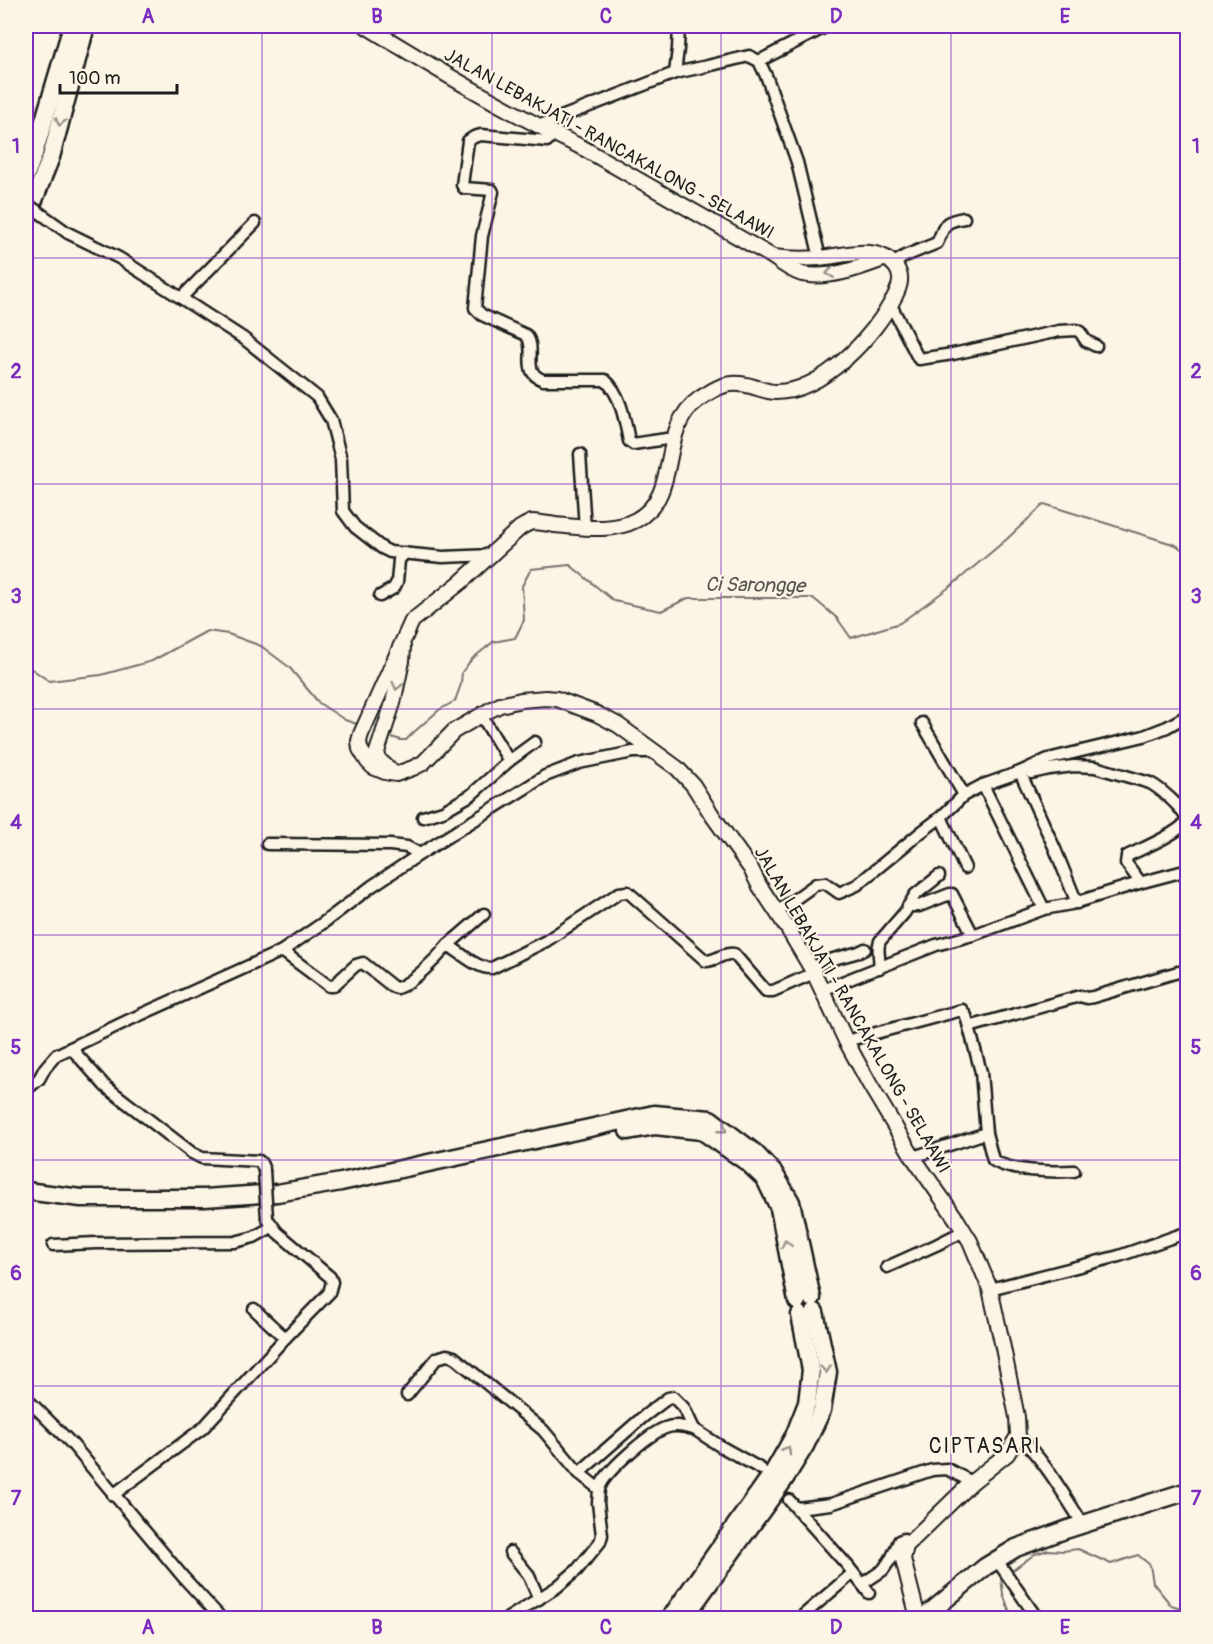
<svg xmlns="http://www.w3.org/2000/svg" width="1213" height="1644" font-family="Pangolin,sans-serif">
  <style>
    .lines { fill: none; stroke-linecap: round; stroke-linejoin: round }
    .stream { stroke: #75726c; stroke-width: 2 }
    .minor-casing { stroke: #1c1c1c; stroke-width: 15 }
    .major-casing { stroke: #1c1c1c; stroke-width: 18 }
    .highway-casing { stroke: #1c1c1c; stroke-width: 21 }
    .minor { stroke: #fcf5e5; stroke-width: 10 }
    .major { stroke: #fcf5e5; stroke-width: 14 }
    .highway { stroke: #fcf5e5; stroke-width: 16 }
    .minor-bridge-casing { stroke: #1c1c1c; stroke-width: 15; stroke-linecap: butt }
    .minor-bridge { stroke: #fcf5e5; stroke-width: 10 }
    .oneway { stroke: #97938b }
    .grid { fill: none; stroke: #7b2cbf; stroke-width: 1.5; stroke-opacity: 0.55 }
    .labels { text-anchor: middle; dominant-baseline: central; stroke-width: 4.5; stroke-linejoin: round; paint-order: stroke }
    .street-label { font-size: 18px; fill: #1c1c1c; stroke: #fcf5e5 }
    .water-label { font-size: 20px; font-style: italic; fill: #575551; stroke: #fcf5e5 }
    .quarter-label { font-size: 21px; letter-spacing: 1.5px; fill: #1c1c1c; stroke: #fcf5e5 }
    .neatline { fill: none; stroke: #7b2cbf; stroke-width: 2 }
    .grid-label { font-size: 20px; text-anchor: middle; font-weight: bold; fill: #7b2cbf }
  </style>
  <rect width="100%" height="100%" fill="#fcf5e5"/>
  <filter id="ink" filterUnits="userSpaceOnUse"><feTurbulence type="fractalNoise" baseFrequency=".0167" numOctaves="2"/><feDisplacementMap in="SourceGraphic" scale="12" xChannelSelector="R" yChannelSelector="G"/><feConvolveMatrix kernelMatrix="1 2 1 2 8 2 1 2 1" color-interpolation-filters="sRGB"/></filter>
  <g filter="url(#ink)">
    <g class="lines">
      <g class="stream">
        <polyline points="26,665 49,681 101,675 152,661 207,631 228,634 261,646 289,667 319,703 345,720 360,725"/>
        <polyline points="388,736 401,740 406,740 413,733 439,710 455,701 461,684 462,672 472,659 493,642 515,638 524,620 522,586 531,569 570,565 614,601 661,611 688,598 813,598 837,618 851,638 900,623 951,586 1007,539 1044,504 1176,545 1188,554"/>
        <polyline points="1009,1573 1035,1554 1048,1550 1063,1551 1078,1549 1111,1564 1138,1555 1150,1565 1153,1583 1171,1605 1188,1610"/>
        <polyline points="1004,1576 1001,1578 1003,1594 1009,1610 1007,1618"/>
      </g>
      <defs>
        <g id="minor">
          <polyline points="759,61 827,26"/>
          <polyline points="675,73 703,67 749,56 759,61 767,78 797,162 820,258"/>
          <polyline points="538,126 675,73 678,49 679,26"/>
          <path d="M 550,132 L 549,139 L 547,141 L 481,135 L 474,137 L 468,141 L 462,185 L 464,188 L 492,190 L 493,192 L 482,236 L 475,308 L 482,315 L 526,335 C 538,350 520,372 543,380 L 605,380 C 621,394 625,421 629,441 L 633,444 L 673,438"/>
          <polyline points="68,233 119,258 243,338 317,397 331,420 341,459 343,511 355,527 382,548 390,552 443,557 492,555"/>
          <path d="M 893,264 L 905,256 L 937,243 C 946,224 942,222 964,218"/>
          <polyline points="181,298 255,223"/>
          <polyline points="891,305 918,358 919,359 953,354 1059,331 1076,330 1080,332 1086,341 1096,346"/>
          <polyline points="580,454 585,528"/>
          <polyline points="380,596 394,588 397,582 399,560 405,553"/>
          <polyline points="481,715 509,761"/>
          <polyline points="922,723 964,795"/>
          <polyline points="1020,772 1055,849 1077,903"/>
          <path d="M 1031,773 L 1049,769 L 1074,766 L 1095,767 L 1150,783 C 1161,789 1183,808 1187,820 C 1181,833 1141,849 1127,856 L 1126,863 L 1138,879 L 1139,883"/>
          <polyline points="983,785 1044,909"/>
          <polyline points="423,817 443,811 471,795 509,761 535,742"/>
          <polyline points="941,817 965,868"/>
          <polyline points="267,844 390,845 407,847 420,854"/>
          <polyline points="908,906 919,906 950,894 952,894 973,935"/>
          <polyline points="777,912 816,884 825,883 839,893 857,885 920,833 941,817 964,795 983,785 1020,772 1048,759 1144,736 1167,727 1188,715"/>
          <polyline points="448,945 484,914"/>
          <path d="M 282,951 L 329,986 L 333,986 L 356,965 L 363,963 L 393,987 L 397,988 C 413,983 437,958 448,945 C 461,953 477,969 492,968 L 546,941 L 619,893 L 628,892 L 706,961 C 716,961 724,952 734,954 L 766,991 L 773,991 L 814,973"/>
          <path d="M 879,968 C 881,958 876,950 880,941 L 905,912 L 915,895 L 939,876"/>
          <polyline points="812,969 826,961 859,952 865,949"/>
          <polyline points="822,990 936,945 973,935 1044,909 1071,904 1139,883 1188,870"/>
          <polyline points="969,1027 1080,996 1087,998 1093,997 1178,972"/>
          <path d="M 846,1041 L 962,1010 L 966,1016 L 981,1072 L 986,1133 L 993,1160 C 1009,1172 1053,1172 1074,1171"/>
          <polyline points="71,1048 105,1086 192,1153 202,1158 259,1161 261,1163 264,1170"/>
          <polyline points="26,1090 39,1079 45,1068 56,1055 129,1020 282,951 323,923 372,886 420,854 545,776 579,763 633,752 655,752"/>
          <polyline points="913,1157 986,1133"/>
          <polyline points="53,1245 96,1243 235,1242 254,1237 272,1227"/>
          <polyline points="887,1267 936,1245 964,1231"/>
          <polyline points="990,1289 1119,1256 1188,1232"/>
          <polyline points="254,1309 285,1338"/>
          <polyline points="407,1395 437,1358 447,1355 454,1357 543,1430 579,1473"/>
          <polyline points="26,1398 72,1444 184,1578 221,1618"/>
          <path d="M 1018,1436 C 1045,1460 1063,1494 1083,1524"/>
          <path d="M 599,1489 C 604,1472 649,1434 665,1428 C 675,1424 684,1427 694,1429"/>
          <polyline points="113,1495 203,1428 285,1338 329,1293 332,1282 330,1277 277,1232 267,1218"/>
          <polyline points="789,1500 847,1565 869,1593"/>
          <polyline points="797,1508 831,1504 932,1470 947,1469 972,1482"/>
          <polyline points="510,1552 528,1574 539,1599"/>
          <polyline points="996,1559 1037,1618"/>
          <polyline points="862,1584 883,1570 892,1557 899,1541 904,1539 909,1542"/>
          <polyline points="508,1618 557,1587 577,1570 600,1542 602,1535 598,1503 599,1489 579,1473 643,1417 668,1398 673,1397 684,1408 694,1429 720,1446 761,1469"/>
          <polyline points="800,1618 853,1573"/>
        </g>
        <g id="major">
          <path d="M 366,26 C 436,69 508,112 583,148 L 773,257 C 782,264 792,271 802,274 C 829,280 862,267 886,258"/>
          <path d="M 773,257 C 789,259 804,259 819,258 C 844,256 878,243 896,267 C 903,277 900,286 895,296 C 875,335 823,392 776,392 C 768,392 761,389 754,387 C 731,379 718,386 699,399 C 656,430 683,494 636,520 C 611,533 581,527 555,525 C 548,524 539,522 532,522 C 528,523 524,526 520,528 L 461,582 L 412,621 L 361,734 L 359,741 L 360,749 L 368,762 L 373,767 L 385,772 L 396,774 L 413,768 L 423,763 L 454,731 L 490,710 L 500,705 L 521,700 L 546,698 L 557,699 L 597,714 L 618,725 L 677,768 L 693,785 L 712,815 L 751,869 L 759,885 L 788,929 L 814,973 L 846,1041 L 870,1085 L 913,1157 L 957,1220 L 970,1241 L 990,1289 L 1001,1338 L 1017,1417 L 1018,1436 L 1007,1454 L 972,1482 L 906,1546 L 903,1559 L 918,1618"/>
          <polyline points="392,771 379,760 377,752 393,703 402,661 403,647"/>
        </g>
        <g id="highway">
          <polyline points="26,175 34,154 72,26"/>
          <polyline points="26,220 51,157 86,26"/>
          <polyline points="628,1131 655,1126 702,1131 748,1163 765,1179 779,1208 797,1301"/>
          <polyline points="26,1191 81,1198 204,1198 277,1193 341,1182 654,1114 710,1119 755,1153 774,1173 791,1202 812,1298"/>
          <polyline points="670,1618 774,1471 794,1436 807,1403 811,1370 800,1315"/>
          <polyline points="684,1618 784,1480 805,1446 822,1410 828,1372 815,1312"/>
          <polyline points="923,1618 985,1567 1016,1548 1065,1530 1188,1491"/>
        </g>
      </defs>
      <use href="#minor" class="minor-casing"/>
      <use href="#major" class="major-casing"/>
      <use href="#highway" class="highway-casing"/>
      <use href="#minor" class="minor"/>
      <use href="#major" class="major"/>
      <use href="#highway" class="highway"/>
      <defs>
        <g id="minor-bridge">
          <polyline points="26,203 68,233"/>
          <polyline points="264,1170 267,1218"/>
        </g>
      </defs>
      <use href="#minor-bridge" class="minor-bridge-casing"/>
      <use href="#minor-bridge" class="minor-bridge"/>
    </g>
    <defs><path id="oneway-chevron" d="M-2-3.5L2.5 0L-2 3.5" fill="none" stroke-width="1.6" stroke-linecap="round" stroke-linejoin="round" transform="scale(1.5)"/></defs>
    <g class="oneway">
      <use href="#oneway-chevron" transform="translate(60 122) rotate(105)"/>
      <use href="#oneway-chevron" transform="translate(830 273) rotate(172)"/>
      <use href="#oneway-chevron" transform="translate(397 686) rotate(103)"/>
      <use href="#oneway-chevron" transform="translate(723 1129) rotate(38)"/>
      <use href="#oneway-chevron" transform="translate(786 1244) rotate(-101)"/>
      <use href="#oneway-chevron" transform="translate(826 1369) rotate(85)"/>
      <use href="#oneway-chevron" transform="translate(787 1450) rotate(-60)"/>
    </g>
  </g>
  <path class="grid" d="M 262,26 L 262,1618M 492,26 L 492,1618M 721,26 L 721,1618M 951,26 L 951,1618M 26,258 L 1188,258M 26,484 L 1188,484M 26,709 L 1188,709M 26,935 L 1188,935M 26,1160 L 1188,1160M 26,1386 L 1188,1386"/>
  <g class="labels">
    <g class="street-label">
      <text transform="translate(609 144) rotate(29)">JALAN LEBAKJATI - RANCAKALONG - SELAAWI</text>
      <text transform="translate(852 1010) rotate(60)">JALAN LEBAKJATI - RANCAKALONG - SELAAWI</text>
    </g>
    <g class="water-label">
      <text transform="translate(755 585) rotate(1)">Ci Sarongge</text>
    </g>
    <g class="quarter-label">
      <text x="985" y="1446">CIPTASARI</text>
    </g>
  </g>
  <rect width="1213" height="1644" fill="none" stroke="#fcf5e5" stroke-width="66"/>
  <path d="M60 84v9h117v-9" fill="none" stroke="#1c1c1c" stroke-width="3"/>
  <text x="69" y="84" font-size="18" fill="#1c1c1c" stroke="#fcf5e5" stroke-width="4.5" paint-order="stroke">100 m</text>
  <rect x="33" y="33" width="1147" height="1578" class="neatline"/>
  <g class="grid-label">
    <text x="148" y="23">A</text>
    <text x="377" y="23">B</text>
    <text x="606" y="23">C</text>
    <text x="836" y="23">D</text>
    <text x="1065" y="23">E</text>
    <text x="16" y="153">1</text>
    <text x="1196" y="153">1</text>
    <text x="16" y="378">2</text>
    <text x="1196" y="378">2</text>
    <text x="16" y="603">3</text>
    <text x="1196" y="603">3</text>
    <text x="16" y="829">4</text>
    <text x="1196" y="829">4</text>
    <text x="16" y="1054">5</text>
    <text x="1196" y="1054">5</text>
    <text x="16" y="1280">6</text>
    <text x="1196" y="1280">6</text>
    <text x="16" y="1505">7</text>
    <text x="1196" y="1505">7</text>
    <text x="148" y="1634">A</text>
    <text x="377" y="1634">B</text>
    <text x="606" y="1634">C</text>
    <text x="836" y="1634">D</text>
    <text x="1065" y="1634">E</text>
  </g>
</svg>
